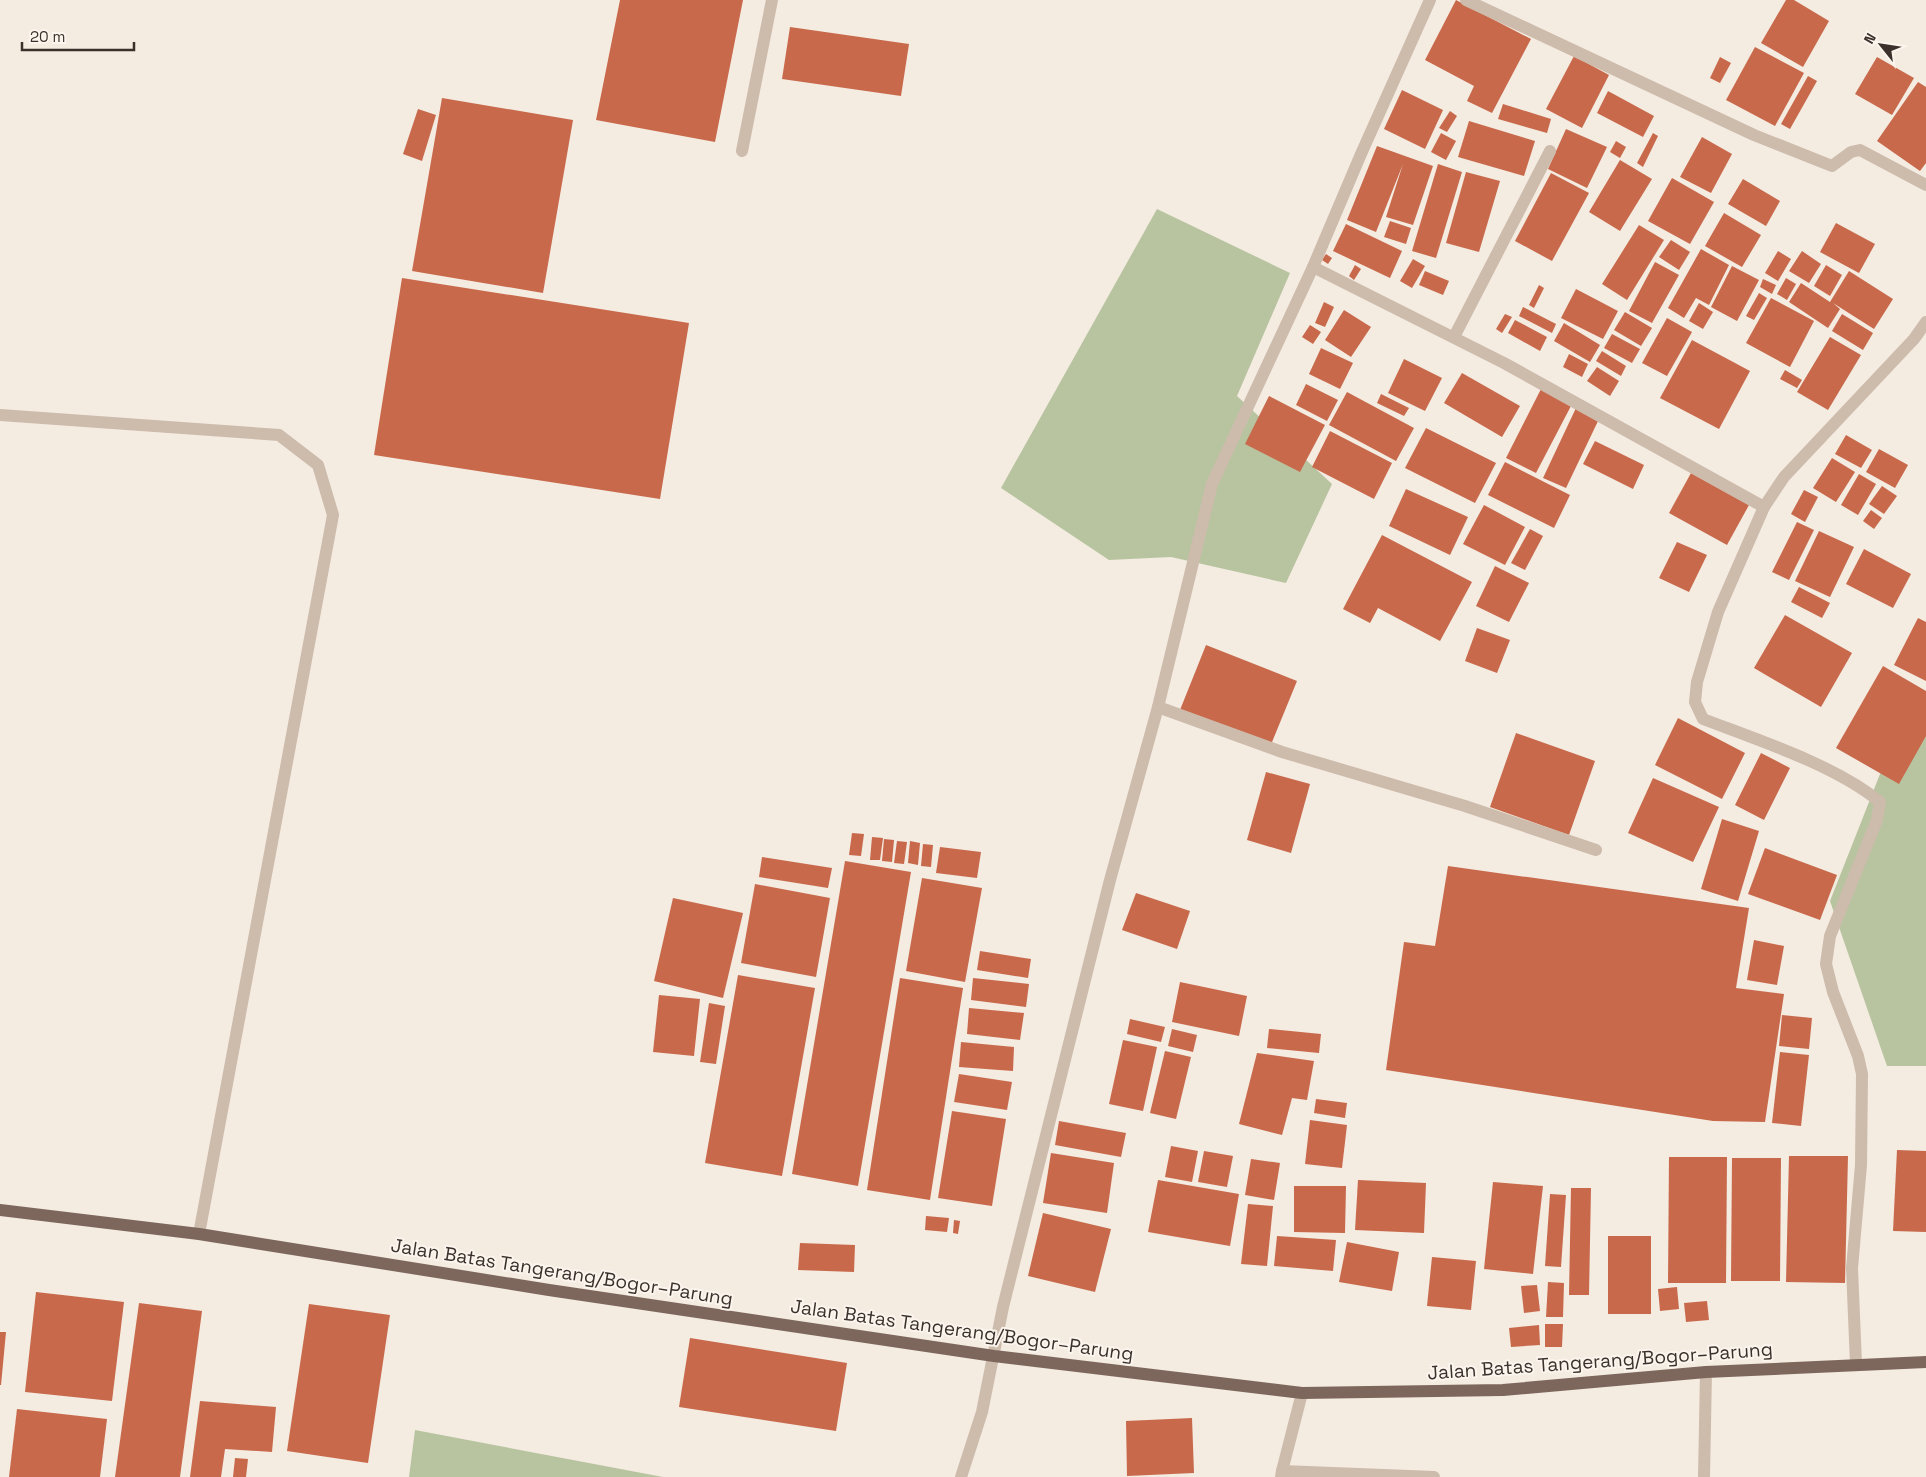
<svg xmlns="http://www.w3.org/2000/svg" width="1926" height="1477" font-family="'Space Grotesk',sans-serif">
  <style>
    .green { fill: #b8c4a0 }
    .building { fill: #c8694b }
    .lines { fill: none; stroke-linecap: round; stroke-linejoin: round }
    .minor { stroke: #cdbbac; stroke-width: 12 }
    .major { stroke: #7d675c; stroke-width: 12 }
    .labels { text-anchor: middle; dominant-baseline: central; stroke-width: 4; stroke-linejoin: round; paint-order: stroke }
    .street-label { font-size: 19px; fill: #3b302b; stroke: #fbf5ee }
  </style>
  <rect width="100%" height="100%" fill="#f4ebe1"/>
  <g class="green">
    <polygon points="1157,209 1290,273 1237,396 1332,484 1286,583 1171,557 1109,560 1001,488"/>
    <polygon points="1926,700 1926,1066 1887,1066 1830,901 1882,769"/>
    <polygon points="415,1430 663,1477 409,1477"/>
  </g>
  <g class="building">
    <polygon points="620,0 743,0 715,142 596,120"/>
    <polygon points="1456,0 1531,39 1492,113 1467,101 1474,86 1425,60"/>
    <polygon points="1786,0 1794,0 1829,21 1803,67 1761,43"/>
    <polygon points="790,27 909,44 901,96 782,79"/>
    <polygon points="1755,47 1804,73 1775,126 1726,100"/>
    <polygon points="1574,56 1609,75 1582,128 1546,109"/>
    <polygon points="1720,57 1731,63 1720,83 1710,78"/>
    <polygon points="1877,57 1914,78 1892,115 1855,94"/>
    <polygon points="1808,76 1817,81 1790,129 1781,124"/>
    <polygon points="1918,82 1926,87 1926,163 1920,171 1877,141"/>
    <polygon points="1402,90 1443,110 1425,149 1384,129"/>
    <polygon points="1608,91 1654,116 1643,137 1597,113"/>
    <polygon points="442,98 573,120 543,293 412,271"/>
    <polygon points="1503,104 1551,119 1547,133 1498,119"/>
    <polygon points="418,109 436,115 422,161 403,154"/>
    <polygon points="1450,111 1457,116 1447,132 1439,128"/>
    <polygon points="1469,121 1535,141 1524,176 1458,157"/>
    <polygon points="1566,129 1607,147 1587,188 1548,169"/>
    <polygon points="1441,133 1456,141 1446,160 1431,152"/>
    <polygon points="1653,133 1658,136 1643,167 1637,163"/>
    <polygon points="1702,137 1732,154 1711,193 1680,177"/>
    <polygon points="1616,141 1626,147 1620,158 1610,152"/>
    <polygon points="1377,146 1433,166 1413,225 1386,217 1403,164 1376,232 1347,220"/>
    <polygon points="1620,160 1652,179 1620,231 1589,212"/>
    <polygon points="1438,164 1462,172 1436,258 1412,251"/>
    <polygon points="1466,172 1500,181 1479,252 1446,243"/>
    <polygon points="1551,173 1589,193 1552,261 1515,241"/>
    <polygon points="1672,178 1714,202 1690,244 1648,221"/>
    <polygon points="1743,179 1780,201 1766,226 1728,204"/>
    <polygon points="1724,213 1761,235 1742,267 1705,246"/>
    <polygon points="1390,221 1411,228 1406,244 1384,237"/>
    <polygon points="1836,223 1875,244 1859,273 1820,252"/>
    <polygon points="1346,224 1402,251 1390,278 1333,251"/>
    <polygon points="1639,225 1664,240 1627,300 1602,284"/>
    <polygon points="1671,240 1690,252 1679,270 1659,257"/>
    <polygon points="1701,249 1729,265 1709,305 1696,298 1684,318 1668,308"/>
    <polygon points="1778,251 1791,259 1778,281 1765,273"/>
    <polygon points="1802,251 1821,264 1809,283 1789,271"/>
    <polygon points="1326,254 1332,258 1328,264 1322,260"/>
    <polygon points="1413,259 1425,266 1412,288 1400,281"/>
    <polygon points="1655,262 1679,275 1652,323 1629,311"/>
    <polygon points="1355,265 1361,269 1354,280 1349,276"/>
    <polygon points="1826,265 1842,275 1830,296 1814,286"/>
    <polygon points="1732,266 1759,280 1737,321 1711,307"/>
    <polygon points="1425,271 1449,281 1443,295 1419,285"/>
    <polygon points="1849,271 1893,299 1874,329 1833,303 1840,309 1828,328 1789,302 1801,283 1830,302"/>
    <polygon points="402,278 689,323 660,499 374,455"/>
    <polygon points="1786,278 1796,284 1787,300 1777,294"/>
    <polygon points="1763,279 1776,285 1772,294 1760,287"/>
    <polygon points="1539,285 1544,288 1534,308 1529,305"/>
    <polygon points="1576,289 1618,311 1603,339 1561,318"/>
    <polygon points="1759,293 1767,298 1754,320 1746,316"/>
    <polygon points="1771,298 1814,321 1790,367 1746,343"/>
    <polygon points="1324,302 1334,307 1325,327 1315,323"/>
    <polygon points="1699,303 1713,312 1703,329 1689,321"/>
    <polygon points="1523,307 1556,324 1552,333 1519,316"/>
    <polygon points="1344,310 1371,327 1351,357 1325,340"/>
    <polygon points="1625,312 1652,328 1641,346 1614,330"/>
    <polygon points="1505,314 1512,317 1502,333 1496,329"/>
    <polygon points="1842,314 1873,333 1863,350 1832,331"/>
    <polygon points="1667,318 1692,332 1667,376 1642,363"/>
    <polygon points="1515,320 1547,337 1540,351 1508,333"/>
    <polygon points="1564,323 1600,345 1590,362 1554,341"/>
    <polygon points="1310,325 1321,332 1313,344 1302,337"/>
    <polygon points="1612,334 1640,349 1632,363 1604,348"/>
    <polygon points="1830,337 1861,355 1828,410 1797,392"/>
    <polygon points="1692,340 1750,371 1719,429 1660,398"/>
    <polygon points="1321,348 1353,363 1340,389 1309,374"/>
    <polygon points="1602,351 1626,366 1621,376 1596,361"/>
    <polygon points="1569,354 1588,364 1582,377 1563,367"/>
    <polygon points="1404,359 1442,378 1425,411 1388,393"/>
    <polygon points="1597,367 1619,381 1610,396 1587,381"/>
    <polygon points="1785,370 1802,380 1797,388 1780,379"/>
    <polygon points="1462,373 1520,406 1502,437 1444,403"/>
    <polygon points="1306,384 1338,400 1327,421 1296,405"/>
    <polygon points="1541,389 1572,404 1536,473 1506,458"/>
    <polygon points="1347,392 1414,428 1396,461 1329,425"/>
    <polygon points="1381,394 1409,408 1404,416 1377,403"/>
    <polygon points="1269,396 1325,425 1300,472 1245,444"/>
    <polygon points="1576,408 1599,419 1566,488 1543,478"/>
    <polygon points="1426,428 1496,463 1475,503 1405,468"/>
    <polygon points="1330,431 1392,463 1374,499 1312,467"/>
    <polygon points="1846,435 1872,450 1861,468 1835,454"/>
    <polygon points="1595,441 1644,465 1633,489 1583,464"/>
    <polygon points="1879,449 1908,465 1895,488 1866,472"/>
    <polygon points="1832,458 1855,472 1836,502 1813,488"/>
    <polygon points="1505,462 1570,495 1554,528 1488,495"/>
    <polygon points="1691,473 1749,505 1727,545 1669,513"/>
    <polygon points="1859,474 1876,484 1858,515 1841,505"/>
    <polygon points="1882,486 1897,496 1884,514 1869,504"/>
    <polygon points="1406,489 1468,517 1450,555 1389,526"/>
    <polygon points="1804,490 1818,497 1805,522 1791,514"/>
    <polygon points="1484,505 1525,527 1505,565 1463,544"/>
    <polygon points="1871,510 1882,518 1874,529 1863,521"/>
    <polygon points="1797,522 1814,530 1789,580 1772,572"/>
    <polygon points="1530,529 1543,536 1525,570 1511,563"/>
    <polygon points="1819,531 1854,547 1830,597 1795,581"/>
    <polygon points="1382,535 1472,582 1440,641 1378,608 1370,623 1343,609"/>
    <polygon points="1677,542 1707,555 1689,592 1659,578"/>
    <polygon points="1864,549 1911,574 1893,608 1846,584"/>
    <polygon points="1495,566 1529,583 1509,622 1476,606"/>
    <polygon points="1799,587 1830,603 1822,618 1791,602"/>
    <polygon points="1785,615 1852,653 1821,707 1754,668"/>
    <polygon points="1918,618 1926,622 1926,681 1894,665"/>
    <polygon points="1477,628 1510,640 1497,673 1465,661"/>
    <polygon points="1206,645 1297,681 1270,747 1180,710"/>
    <polygon points="1883,666 1926,691 1926,736 1899,784 1836,748"/>
    <polygon points="1678,718 1745,753 1722,799 1655,765"/>
    <polygon points="1516,733 1595,761 1569,835 1490,807"/>
    <polygon points="1761,753 1790,768 1764,820 1735,805"/>
    <polygon points="1266,772 1310,784 1291,853 1247,840"/>
    <polygon points="1653,778 1719,807 1693,862 1628,833"/>
    <polygon points="1722,819 1759,831 1738,901 1701,889"/>
    <polygon points="852,833 864,834 861,856 849,855"/>
    <polygon points="872,837 883,838 880,860 870,860"/>
    <polygon points="884,839 894,840 892,862 882,861"/>
    <polygon points="897,841 907,842 904,864 894,863"/>
    <polygon points="910,841 920,843 918,865 908,863"/>
    <polygon points="923,844 933,845 931,867 921,866"/>
    <polygon points="940,847 981,852 977,878 936,873"/>
    <polygon points="1765,848 1837,875 1820,920 1748,894"/>
    <polygon points="762,857 832,868 828,888 759,877"/>
    <polygon points="845,861 911,872 858,1186 792,1174"/>
    <polygon points="1448,866 1749,908 1736,988 1784,994 1765,1122 1713,1121 1386,1070 1404,942 1435,946"/>
    <polygon points="922,878 982,888 965,982 906,971"/>
    <polygon points="755,884 830,898 816,977 741,963"/>
    <polygon points="1136,893 1190,911 1177,949 1122,930"/>
    <polygon points="673,898 743,913 723,998 654,981"/>
    <polygon points="1754,940 1784,946 1777,985 1747,980"/>
    <polygon points="980,951 1031,959 1028,978 977,970"/>
    <polygon points="738,975 815,988 782,1176 705,1163"/>
    <polygon points="900,978 963,988 930,1200 867,1190"/>
    <polygon points="973,978 1029,984 1026,1007 971,1000"/>
    <polygon points="1180,982 1247,996 1239,1036 1172,1022"/>
    <polygon points="659,995 700,999 694,1056 653,1052"/>
    <polygon points="709,1003 725,1006 716,1064 700,1062"/>
    <polygon points="969,1008 1024,1013 1020,1040 967,1034"/>
    <polygon points="1782,1015 1812,1018 1809,1049 1779,1046"/>
    <polygon points="1130,1019 1165,1027 1161,1042 1127,1034"/>
    <polygon points="1172,1029 1197,1035 1193,1052 1168,1046"/>
    <polygon points="1269,1029 1321,1034 1319,1053 1267,1048"/>
    <polygon points="1123,1040 1157,1047 1143,1111 1109,1104"/>
    <polygon points="961,1042 1014,1047 1013,1071 959,1067"/>
    <polygon points="1165,1051 1191,1057 1176,1119 1150,1113"/>
    <polygon points="1780,1052 1809,1055 1801,1126 1772,1123"/>
    <polygon points="1257,1053 1314,1061 1307,1100 1292,1098 1282,1135 1239,1124"/>
    <polygon points="959,1074 1012,1082 1007,1110 954,1102"/>
    <polygon points="1316,1099 1347,1103 1345,1118 1314,1113"/>
    <polygon points="952,1111 1006,1119 992,1206 938,1198"/>
    <polygon points="1310,1120 1347,1125 1342,1168 1305,1164"/>
    <polygon points="1059,1121 1126,1133 1121,1157 1055,1145"/>
    <polygon points="1171,1146 1198,1151 1192,1182 1165,1177"/>
    <polygon points="1897,1150 1926,1151 1926,1232 1893,1231"/>
    <polygon points="1204,1151 1233,1156 1227,1187 1198,1182"/>
    <polygon points="1051,1153 1114,1163 1107,1213 1043,1203"/>
    <polygon points="1789,1156 1848,1156 1845,1283 1786,1282"/>
    <polygon points="1669,1157 1727,1157 1726,1283 1668,1283"/>
    <polygon points="1732,1158 1781,1158 1780,1281 1731,1281"/>
    <polygon points="1251,1159 1280,1163 1274,1200 1245,1195"/>
    <polygon points="1158,1180 1239,1194 1230,1246 1148,1232"/>
    <polygon points="1358,1180 1426,1183 1424,1233 1355,1230"/>
    <polygon points="1493,1182 1543,1186 1533,1274 1484,1269"/>
    <polygon points="1294,1186 1346,1186 1345,1233 1294,1232"/>
    <polygon points="1571,1188 1591,1188 1589,1295 1569,1295"/>
    <polygon points="1550,1194 1566,1195 1561,1267 1545,1266"/>
    <polygon points="1248,1204 1273,1206 1267,1266 1241,1264"/>
    <polygon points="1043,1213 1111,1229 1095,1292 1028,1276"/>
    <polygon points="926,1216 949,1218 947,1232 925,1230"/>
    <polygon points="954,1220 960,1221 958,1234 953,1233"/>
    <polygon points="1277,1236 1336,1240 1333,1271 1274,1266"/>
    <rect x="1608" y="1236" width="43" height="78"/>
    <polygon points="1347,1242 1399,1252 1392,1291 1339,1282"/>
    <polygon points="800,1243 855,1245 854,1272 798,1270"/>
    <polygon points="1432,1257 1476,1261 1471,1310 1427,1306"/>
    <polygon points="1548,1282 1564,1283 1563,1317 1546,1317"/>
    <polygon points="1537,1285 1540,1311 1524,1313 1521,1286"/>
    <polygon points="1677,1287 1679,1309 1660,1311 1658,1289"/>
    <polygon points="36,1292 124,1302 112,1401 25,1392"/>
    <polygon points="1707,1301 1709,1320 1686,1322 1684,1303"/>
    <polygon points="139,1303 202,1311 180,1477 115,1477"/>
    <polygon points="309,1304 390,1315 368,1463 287,1451"/>
    <polygon points="1545,1324 1563,1324 1562,1347 1545,1347"/>
    <polygon points="1539,1325 1540,1345 1511,1347 1509,1328"/>
    <polygon points="0,1332 6,1332 1,1385 0,1385"/>
    <polygon points="690,1338 847,1363 836,1431 679,1407"/>
    <polygon points="200,1401 276,1407 272,1452 225,1449 221,1477 190,1477"/>
    <polygon points="17,1409 107,1419 100,1477 9,1477"/>
    <polygon points="1192,1418 1194,1473 1127,1476 1126,1421"/>
    <polygon points="235,1458 248,1459 246,1477 233,1477"/>
  </g>
  <g class="lines">
    <g class="minor">
      <polyline points="1466,0 1754,135 1832,166 1851,152 1860,150 1926,185"/>
      <polyline points="742,151 772,0"/>
      <polyline points="1313,267 1504,363 1764,507"/>
      <polyline points="1454,337 1550,151"/>
      <polyline points="0,415 279,435 318,465 333,515 199,1234"/>
      <polyline points="1158,707 1282,752 1465,806 1596,850"/>
      <path d="M 1856,1364 L 1852,1268 L 1861,1165 L 1862,1074 L 1858,1056 L 1833,992 L 1826,964 L 1830,936 L 1877,820 L 1880,802 C 1835,765 1758,740 1703,719 L 1695,702 L 1697,682 L 1718,612 L 1764,507 L 1784,477 L 1914,339 L 1926,322"/>
      <polyline points="1282,1471 1302,1393"/>
      <polyline points="961,1477 982,1412 1003,1307 1110,880 1158,707 1212,484 1313,267 1361,154 1430,0"/>
      <polyline points="1281,1477 1282,1471 1434,1477"/>
      <polyline points="1704,1477 1706,1372"/>
    </g>
    <polyline class="major" points="0,1210 199,1234 549,1290 994,1356 1302,1393 1503,1390 1706,1372 1926,1362"/>
  </g>
  <g class="labels">
    <g class="street-label">
      <text transform="translate(562 1272) rotate(9)">Jalan Batas Tangerang/Bogor–Parung</text>
      <text transform="translate(962 1330) rotate(8)">Jalan Batas Tangerang/Bogor–Parung</text>
      <text transform="translate(1600 1361) rotate(-4)">Jalan Batas Tangerang/Bogor–Parung</text>
    </g>
  </g>
  <g transform="translate(1881 45) rotate(300)" stroke="#fbf5ee" stroke-width="4" paint-order="stroke">
  <path d="M0-4L9 19L0 12L-9 19Z" fill="#3b302b"/>
  <text y="-8" font-size="14" font-weight="bold" text-anchor="middle" fill="#3b302b">N</text>
  </g>
  <path d="M22 42v8h112v-8" fill="none" stroke="#3b302b" stroke-width="2.5"/>
  <text x="30" y="42" font-size="15" fill="#3b302b" stroke="#fbf5ee" stroke-width="4" paint-order="stroke">20 m</text>
</svg>
